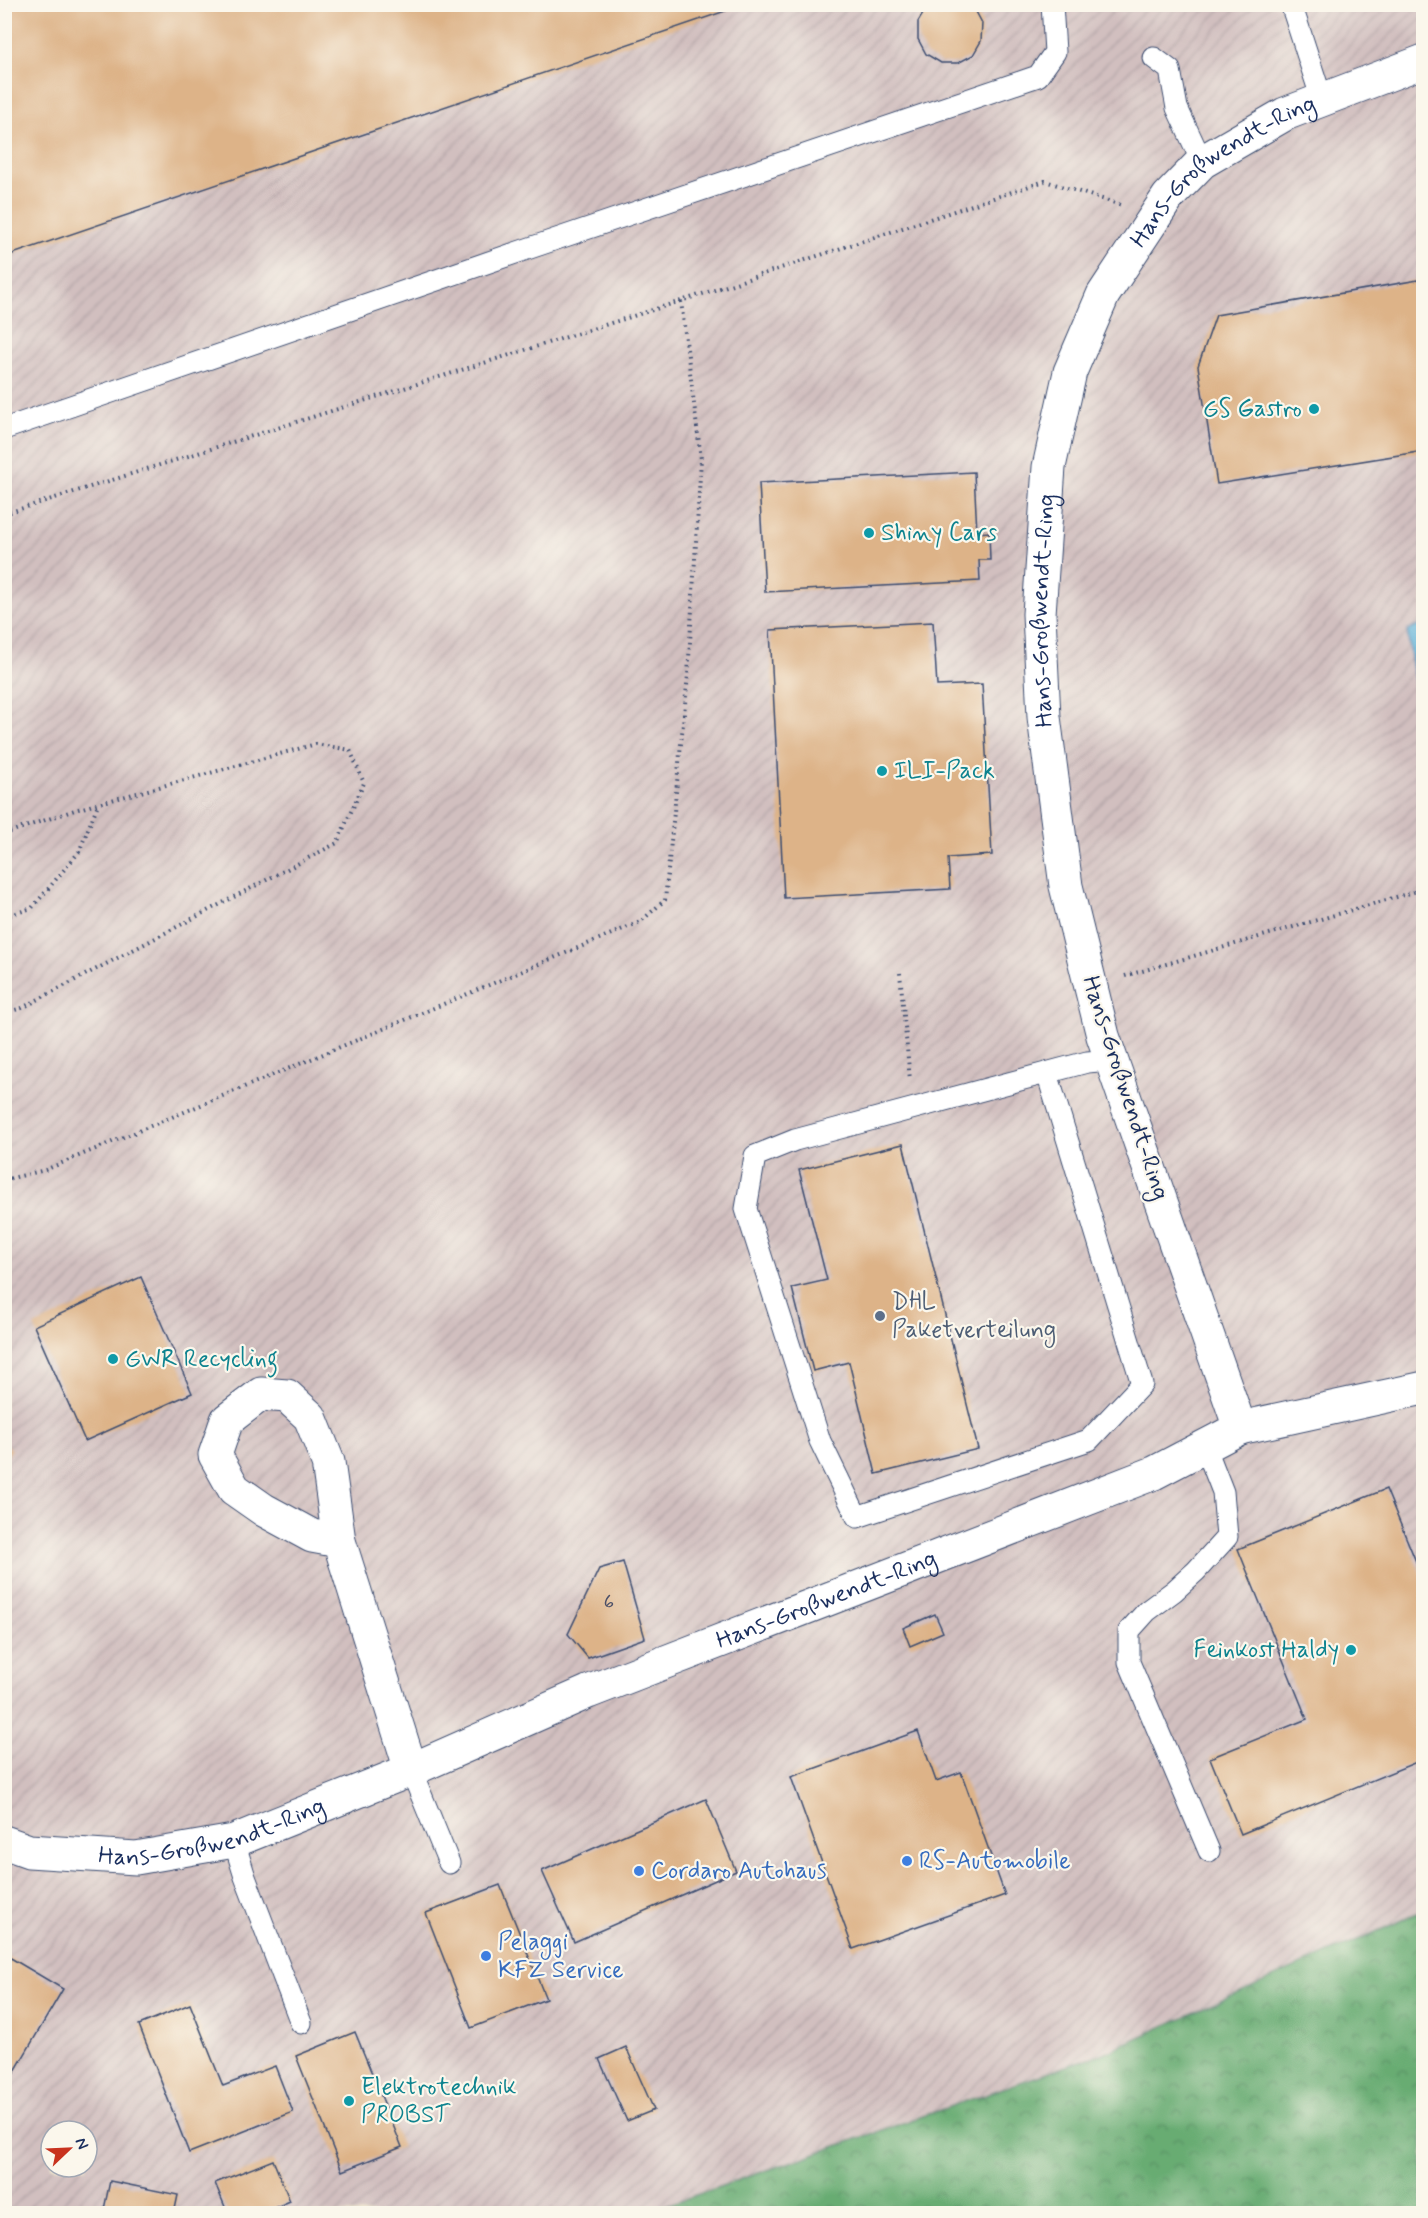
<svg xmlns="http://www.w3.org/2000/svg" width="1428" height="2218" font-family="Mynerve,sans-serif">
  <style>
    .industrial { fill: url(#industrial-furrows); fill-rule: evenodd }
    .forest { fill: url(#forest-crowns); stroke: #426e68; stroke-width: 1.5 }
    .water { fill: #5cb0d8; stroke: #3c709b; stroke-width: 1.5 }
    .building { fill: #ddb388 }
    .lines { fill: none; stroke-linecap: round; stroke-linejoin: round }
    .service-casing { stroke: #3b4b6f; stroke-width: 23 }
    .minor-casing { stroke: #3b4b6f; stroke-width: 35 }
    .path { stroke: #3b4b6f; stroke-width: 4; stroke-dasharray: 1.5 4.5; stroke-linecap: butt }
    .service { stroke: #fff; stroke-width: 21 }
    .minor { stroke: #fff; stroke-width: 33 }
    .culture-dot { fill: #0f9aa8; stroke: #fbf7ec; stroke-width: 2 }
    .service-dot { fill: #5c6f8a; stroke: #fbf7ec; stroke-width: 2 }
    .shop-dot { fill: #3f7fe0; stroke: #fbf7ec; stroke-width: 2 }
    .labels { text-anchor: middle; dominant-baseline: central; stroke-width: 4.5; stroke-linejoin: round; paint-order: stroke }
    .number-label { font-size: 21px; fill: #4c5068 }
    .street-label { font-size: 24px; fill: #1b2f5e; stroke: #fbf7ec }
    .culture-label { font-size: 24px; fill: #0d838f; stroke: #fbf7ec; text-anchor: start }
    .service-label { font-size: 24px; fill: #4e5e75; stroke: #fbf7ec; text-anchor: start }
    .shop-label { font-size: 24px; fill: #366cbe; stroke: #fbf7ec; text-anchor: start }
  </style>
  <defs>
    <pattern id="industrial-furrows" width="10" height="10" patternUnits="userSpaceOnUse" patternTransform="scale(1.5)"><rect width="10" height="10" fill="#d1bfbf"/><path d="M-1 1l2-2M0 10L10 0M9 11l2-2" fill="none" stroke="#b3a4a7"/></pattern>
    <pattern id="forest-crowns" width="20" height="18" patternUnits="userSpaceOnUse" patternTransform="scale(1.5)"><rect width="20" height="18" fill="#68ac72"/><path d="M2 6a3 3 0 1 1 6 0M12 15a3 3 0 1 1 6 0" fill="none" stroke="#558c61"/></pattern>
  </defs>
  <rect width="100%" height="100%" fill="#fbf7ec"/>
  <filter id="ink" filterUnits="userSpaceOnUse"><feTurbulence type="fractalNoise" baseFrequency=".0167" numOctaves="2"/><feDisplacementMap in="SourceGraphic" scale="12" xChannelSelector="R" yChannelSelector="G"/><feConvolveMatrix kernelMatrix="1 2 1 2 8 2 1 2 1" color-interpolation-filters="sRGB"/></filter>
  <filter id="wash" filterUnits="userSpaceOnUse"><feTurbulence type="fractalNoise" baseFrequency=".008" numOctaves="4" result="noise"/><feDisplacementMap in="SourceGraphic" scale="24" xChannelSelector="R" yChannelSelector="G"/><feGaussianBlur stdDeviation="1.35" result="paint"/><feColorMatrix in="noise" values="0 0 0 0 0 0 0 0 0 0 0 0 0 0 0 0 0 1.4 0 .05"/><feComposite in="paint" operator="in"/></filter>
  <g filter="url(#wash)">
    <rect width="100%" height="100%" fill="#f1e9cf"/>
    <path class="industrial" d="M 5,5 L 1423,5 L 1423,1911 L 1101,2054 L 644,2213 L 5,2214 ZM 51,2131 L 87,2131 L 87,2167 L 51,2167 Z"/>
    <polygon class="forest" points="1423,1911 1423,2213 644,2213 1101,2054"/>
    <polygon class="water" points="1423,624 1423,686 1415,683 1407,631"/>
    <g id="blocks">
      <g class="building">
        <polygon points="4,4 743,4 743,5 4,257"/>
        <polygon points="932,4 967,4 974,8 982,23 981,41 973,55 958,63 941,63 926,54 918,39 918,22 927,7"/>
        <polygon points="1424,279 1424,451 1217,484 1198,366 1216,315"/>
        <polygon points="974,472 977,533 989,532 990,560 979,560 980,581 765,592 759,483"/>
        <polygon points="933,622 937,686 982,684 992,855 948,858 950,889 784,898 770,630"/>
        <polygon points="903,1144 978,1449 876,1474 849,1362 813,1371 792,1288 827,1280 799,1170"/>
        <polygon points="141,1277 192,1393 85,1441 34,1326"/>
        <polygon points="4,1444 12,1449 4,1461"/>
        <polygon points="1386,1489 1424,1581 1424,1759 1241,1834 1210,1758 1307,1719 1238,1549"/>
        <polygon points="623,1562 645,1638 588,1658 568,1634 599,1569"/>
        <polygon points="935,1614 943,1632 910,1646 903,1628"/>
        <polygon points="918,1731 936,1781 961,1772 1005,1895 853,1949 791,1777"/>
        <polygon points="706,1799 736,1871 574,1942 542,1871"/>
        <polygon points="500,1885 546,1999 471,2028 426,1913"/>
        <polygon points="4,1954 63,1989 4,2090"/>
        <polygon points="190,2004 223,2086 275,2066 293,2112 189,2153 139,2025"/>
        <polygon points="355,2032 402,2147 342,2171 296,2056"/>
        <polygon points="626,2047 654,2110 627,2121 599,2059"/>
        <polygon points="273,2160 290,2201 260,2214 228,2214 215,2183"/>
        <polygon points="110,2181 178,2195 174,2214 103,2214"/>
      </g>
    </g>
  </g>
  <g filter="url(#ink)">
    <use href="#blocks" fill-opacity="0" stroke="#3b4b6f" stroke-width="1.5"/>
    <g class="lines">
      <defs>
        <g id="service">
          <polyline points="1291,4 1322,100"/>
          <polyline points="1154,58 1170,70 1177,108 1202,162"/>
          <polyline points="4,429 527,249 1038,76 1055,52 1052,4"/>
          <polyline points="1047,1073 1142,1384 1089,1440 857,1517 820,1441 746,1209 755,1156 795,1140 1087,1062 1112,1060"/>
          <polyline points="1205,1446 1223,1492 1227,1537 1196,1571 1174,1591 1147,1611 1129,1631 1129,1662 1209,1851"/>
          <polyline points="411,1770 449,1863"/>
          <polyline points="234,1841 245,1877 301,2023"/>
        </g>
        <g id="minor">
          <polyline points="1240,1428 1424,1388"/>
          <polyline points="339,1541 312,1536 264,1510 234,1489 215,1455 227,1420 261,1394 287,1396 310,1417 328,1462 339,1541 411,1770"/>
          <path id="s1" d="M 4,1842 L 29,1851 L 136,1858 L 234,1841 L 411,1770 L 588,1692 L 1154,1473 L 1240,1428 L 1103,1036 L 1066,886 L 1044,717 L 1039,614 L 1049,467 L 1070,372 L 1103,295 L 1168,197 L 1202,162 L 1285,114 L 1424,61"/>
        </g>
      </defs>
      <use href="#service" class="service-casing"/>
      <use href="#minor" class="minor-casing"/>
      <g class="path">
        <polyline points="4,514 681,301 1045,181 1121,205"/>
        <polyline points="4,834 75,810 316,744 350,750 364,783 337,843 22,1008 4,1013"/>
        <polyline points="4,917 32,908 79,852 98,804"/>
        <polyline points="900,973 910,1080"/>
        <polyline points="1125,976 1424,889"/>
        <polyline points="4,1180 45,1170 640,922 665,900 688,675 701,459 681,301"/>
      </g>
      <use href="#service" class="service"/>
      <use href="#minor" class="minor"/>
    </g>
  </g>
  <g class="culture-dot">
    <circle cx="1314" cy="409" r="6"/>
    <circle cx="869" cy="533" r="6"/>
    <circle cx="882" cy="771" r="6"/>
    <circle cx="113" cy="1359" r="6"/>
    <circle cx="1351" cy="1650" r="6"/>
    <circle cx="349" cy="2101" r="6"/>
  </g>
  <circle class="service-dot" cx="880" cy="1316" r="6"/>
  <g class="shop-dot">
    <circle cx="907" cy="1861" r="6"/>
    <circle cx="639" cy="1871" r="6"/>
    <circle cx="486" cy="1956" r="6"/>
  </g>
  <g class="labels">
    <g class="number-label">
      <text x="609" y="1602">6</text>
    </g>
    <g class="street-label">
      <text stroke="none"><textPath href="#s1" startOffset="2670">Hans-Großwendt-Ring</textPath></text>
      <text stroke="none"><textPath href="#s1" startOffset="2168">Hans-Großwendt-Ring</textPath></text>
      <text transform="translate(1125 1088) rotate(72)">Hans-Großwendt-Ring</text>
      <text stroke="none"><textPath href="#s1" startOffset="873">Hans-Großwendt-Ring</textPath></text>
      <text stroke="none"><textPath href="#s1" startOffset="213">Hans-Großwendt-Ring</textPath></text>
    </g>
    <g class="culture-label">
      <text x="1302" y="409" text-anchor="end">GS Gastro</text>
      <text x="881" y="533">Shiny Cars</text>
      <text x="894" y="771">ILI-Pack</text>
      <text x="125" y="1359">GWR Recycling</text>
      <text x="1339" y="1650" text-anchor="end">Feinkost Haldy</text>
      <text x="361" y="2087">Elektrotechnik<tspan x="361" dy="28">PROBST</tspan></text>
    </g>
    <g class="service-label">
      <text x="892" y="1302">DHL<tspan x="892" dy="28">Paketverteilung</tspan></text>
    </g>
    <g class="shop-label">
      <text x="919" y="1861">RS-Automobile</text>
      <text x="651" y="1871">Cordaro Autohaus</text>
      <text x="498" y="1942">Pelaggi<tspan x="498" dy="28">KFZ Service</tspan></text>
    </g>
  </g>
  <rect width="1428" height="2218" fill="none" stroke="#fbf7ec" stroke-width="24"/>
  <g transform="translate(69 2149) rotate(67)"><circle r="28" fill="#fbf7ec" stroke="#a1a7b3" stroke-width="1.5"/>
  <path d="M0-4.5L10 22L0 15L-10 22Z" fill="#c8321e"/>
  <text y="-9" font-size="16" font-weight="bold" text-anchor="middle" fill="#1b2f5e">N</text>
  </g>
</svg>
